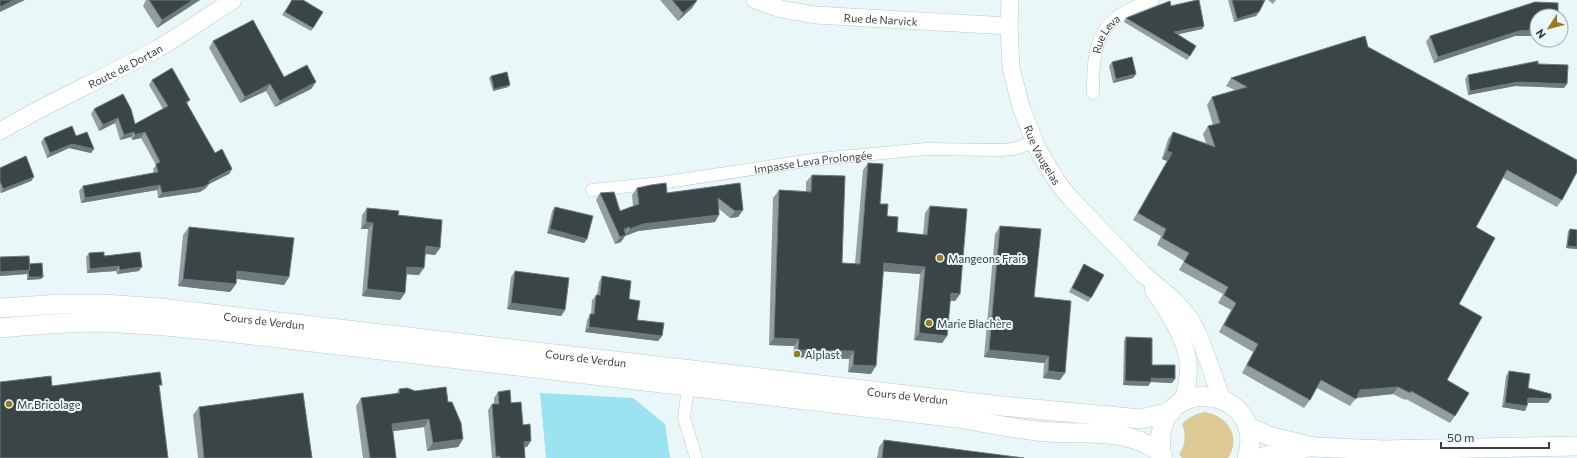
<svg xmlns="http://www.w3.org/2000/svg" width="1577" height="458" font-family="Commissioner,sans-serif">
  <style>
    .green { fill: #ddc996 }
    .water { fill: #9be3f1 }
    .lines { fill: none; stroke-linecap: round; stroke-linejoin: round }
    .street-casing { stroke: #bbc8cb; stroke-width: 13 }
    .secondary-casing { stroke: #bbc8cb; stroke-width: 18 }
    .primary-casing { stroke: #bbc8cb; stroke-width: 20 }
    .street { stroke: #fff; stroke-width: 12 }
    .secondary { stroke: #fff; stroke-width: 17 }
    .primary { stroke: #fff; stroke-width: 19 }
    .wall { fill: #929ea0 }
    .shaded-wall { fill: #6e7a7c }
    .building { fill: #3a4547; stroke: #6e7a7c }
    .poi-dot { fill: #987b23; stroke: #e9f7f9; stroke-width: 1.5 }
    .labels { text-anchor: middle; dominant-baseline: central; stroke-width: 4; stroke-linejoin: round; paint-order: stroke }
    .street-label { font-size: 11px; fill: #393e3f; stroke: #e9f7f9 }
    .poi-label { font-size: 11px; fill: #393e3f; stroke: #e9f7f9; text-anchor: start }
  </style>
  <rect width="100%" height="100%" fill="#e9f7f9"/>
  <path class="green" d="M 1205,412 C 1228,416 1242,437 1228,458 L 1182,458 L 1179,454 C 1186,445 1186,434 1182,424 C 1189,417 1195,414 1205,412 Z"/>
  <polygon class="water" points="540,393 633,398 665,424 670,458 546,458"/>
  <g class="lines">
    <defs>
      <g id="street">
        <path id="s1" d="M 1093,93 C 1093,38 1099,18 1153,0"/>
        <path id="s2" d="M 592,190 L 660,183 L 819,159 L 926,149 L 1001,150 L 1014,149 L 1034,142"/>
        <polyline points="688,387 684,418 696,458"/>
      </g>
      <g id="secondary">
        <path id="s3" d="M 755,0 L 781,9 L 815,15 L 1009,26"/>
        <path id="s4" d="M 1010,0 L 1009,26 L 1011,67 L 1021,107 L 1038,150 L 1058,183 L 1071,199 L 1143,274 L 1175,301 L 1190,319 L 1199,336 L 1222,399"/>
        <path id="s5" d="M 0,131 C 51,101 105,78 157,49 C 183,34 208,16 233,0"/>
        <path d="M 1153,289 C 1177,327 1201,357 1181,403"/>
      </g>
      <g id="primary">
        <path id="s6" d="M 0,308 L 62,304 L 103,304 L 160,308 L 1001,406 L 1141,419 L 1171,412"/>
        <path d="M 0,328 C 34,325 68,322 101,322 C 146,324 191,328 236,333 L 958,418 C 985,423 1011,428 1037,431 C 1079,436 1124,425 1161,453"/>
        <polyline points="1248,427 1272,437 1314,447 1383,450 1577,446"/>
        <path d="M 1163,458 C 1159,448 1160,438 1162,428 C 1175,375 1267,392 1247,458"/>
        <polyline points="1260,458 1273,454 1306,448"/>
      </g>
    </defs>
    <use href="#street" class="street-casing"/>
    <use href="#secondary" class="secondary-casing"/>
    <use href="#primary" class="primary-casing"/>
    <use href="#street" class="street"/>
    <use href="#secondary" class="secondary"/>
    <use href="#primary" class="primary"/>
  </g>
  <g class="wall">
    <polygon points="146,0 200,0 157,28 143,6"/>
    <polygon points="292,0 313,28 311,31 282,15"/>
    <polygon points="660,0 696,0 692,8 678,21"/>
    <polygon points="1228,0 1265,0 1256,16 1234,22"/>
    <polygon points="1268,0 1276,0 1273,4"/>
    <polygon points="1171,6 1204,26 1202,29 1177,34 1190,56 1187,60 1124,22 1126,18"/>
    <polygon points="1537,16 1537,36 1515,36 1434,63 1426,42 1430,36"/>
    <polygon points="213,41 284,77 316,82 311,89 275,107 266,91 240,103 209,48"/>
    <polygon points="1368,47 1562,200 1557,207 1503,178 1476,227 1459,304 1447,380 1455,416 1450,423 1406,399 1405,400 1393,394 1356,398 1350,406 1317,388 1310,400 1304,408 1242,373 1253,352 1219,332 1231,310 1218,303 1223,294 1179,270 1184,261 1157,245 1161,236 1133,220 1167,161 1162,159 1168,139 1173,132 1206,143 1203,134 1208,126 1213,125 1207,105 1212,97 1235,90 1226,86 1231,78"/>
    <polygon points="1112,62 1136,74 1133,78 1113,83 1109,66"/>
    <polygon points="1538,64 1564,88 1515,86 1468,95 1465,79 1468,75"/>
    <polygon points="491,76 510,85 508,87 493,91 489,78"/>
    <polygon points="152,80 190,100 187,104 215,153 232,169 229,174 209,184 206,188 200,192 158,198 157,190 81,203 79,191 83,186 154,173 153,169 156,165 141,138 132,140 131,137 120,140 115,123 99,131 91,114 94,109 135,124 163,109 149,85"/>
    <polygon points="76,136 94,149 91,153 69,148 47,158 41,142 44,138"/>
    <polygon points="868,163 880,204 897,232 923,235 925,213 930,206 960,294 955,301 950,301 947,336 942,343 914,340 920,274 883,271 871,374 848,372 849,359 793,357 794,346 769,345 773,198 779,190 806,191 806,182 812,175 842,263 855,264 863,170"/>
    <polygon points="0,168 34,177 31,181 1,193 0,192"/>
    <polygon points="740,183 743,210 738,217 730,218 719,209 719,215 715,222 638,231 625,236 621,242 615,244 596,200 600,193 620,211 633,206 632,195 637,188 667,193"/>
    <polygon points="555,207 587,239 584,243 547,233 552,211"/>
    <polygon points="367,208 398,215 440,248 435,255 425,254 419,275 406,274 405,293 400,300 362,296 368,229 361,229 362,215"/>
    <polygon points="1000,226 1034,297 1060,380 1043,378 1044,363 984,357 995,234"/>
    <polygon points="189,227 289,277 284,285 236,279 236,284 230,292 178,286 183,235"/>
    <polygon points="1570,229 1577,230 1577,249 1566,248 1568,231"/>
    <polygon points="89,253 104,256 139,271 117,274 116,271 87,273 86,257"/>
    <polygon points="0,257 29,264 43,277 41,279 27,280 27,274 0,276"/>
    <polygon points="1084,264 1091,298 1088,302 1069,292 1081,269"/>
    <polygon points="515,271 565,310 561,316 507,309 511,277"/>
    <polygon points="602,276 629,299 637,320 662,336 658,341 585,332 587,320 591,314 592,300 597,295 599,282"/>
    <polygon points="1126,337 1152,365 1172,383 1151,382 1148,386 1123,385 1124,341"/>
    <polygon points="1509,371 1528,388 1548,403 1528,403 1525,411 1502,407 1506,376"/>
    <polygon points="399,389 415,391 448,402 463,439 458,447 427,451 424,427 393,431 396,458 363,458 356,406 361,398 396,394"/>
    <polygon points="498,392 511,403 523,425 527,447 524,447 525,458 492,458 488,410 492,404 494,404 494,398"/>
    <polygon points="199,407 312,458 198,458 193,415"/>
    <polygon points="884,440 1024,458 877,458 879,447"/>
  </g>
  <g class="shaded-wall">
    <polygon points="14,0 25,0 0,12 0,7"/>
    <polygon points="193,0 200,0 157,28 162,20"/>
    <polygon points="697,1 692,8 678,21 683,13"/>
    <polygon points="1259,12 1256,16 1234,22 1237,19"/>
    <polygon points="1204,26 1202,29 1171,36 1174,32"/>
    <polygon points="1537,30 1537,36 1515,36 1434,63 1438,57 1519,31"/>
    <polygon points="1136,74 1133,78 1113,83 1116,79"/>
    <polygon points="316,82 311,89 275,107 280,101"/>
    <polygon points="1518,82 1567,84 1564,88 1515,86 1468,95 1470,91"/>
    <polygon points="270,84 266,91 240,103 245,97"/>
    <polygon points="510,85 508,87 493,91 494,89"/>
    <polygon points="118,118 115,123 99,131 103,125"/>
    <polygon points="134,132 131,137 120,140 124,135"/>
    <polygon points="145,132 141,138 132,140 135,135"/>
    <polygon points="72,144 94,149 91,153 69,148 47,158 50,153"/>
    <polygon points="1167,151 1172,153 1167,161 1162,159"/>
    <polygon points="232,169 229,174 209,184 206,188 200,192 158,198 162,193 209,181"/>
    <polygon points="34,177 31,181 1,193 3,189"/>
    <polygon points="160,185 157,190 81,203 85,198"/>
    <polygon points="743,210 738,217 730,218 735,211"/>
    <polygon points="719,215 715,222 638,231 625,236 621,242 615,244 620,237 625,235 630,229 643,224"/>
    <polygon points="366,222 373,223 368,229 361,229"/>
    <polygon points="629,227 624,234 624,229"/>
    <polygon points="550,229 587,239 584,243 547,233"/>
    <polygon points="426,246 440,248 435,255 421,253"/>
    <polygon points="1567,246 1577,247 1577,249 1566,248"/>
    <polygon points="884,263 925,267 920,274 878,271"/>
    <polygon points="119,266 116,271 87,273 90,269"/>
    <polygon points="142,267 139,271 117,274 120,270"/>
    <polygon points="407,267 424,268 419,275 402,274"/>
    <polygon points="30,270 27,274 0,276 0,272"/>
    <polygon points="237,271 289,277 284,285 232,278"/>
    <polygon points="29,277 43,277 41,279 27,280"/>
    <polygon points="183,279 236,284 230,292 178,286"/>
    <polygon points="367,289 405,293 400,300 362,296"/>
    <polygon points="951,293 960,294 955,301 945,300"/>
    <polygon points="511,303 565,310 561,316 507,309"/>
    <polygon points="589,327 662,336 658,341 585,332"/>
    <polygon points="919,333 947,336 942,343 914,340"/>
    <polygon points="774,338 799,339 794,346 769,345"/>
    <polygon points="798,350 854,351 849,359 793,357"/>
    <polygon points="989,350 1049,356 1044,363 984,357"/>
    <polygon points="853,365 876,366 871,374 848,372"/>
    <polygon points="1048,371 1065,373 1060,380 1043,378"/>
    <polygon points="1151,378 1175,379 1172,383 1151,382 1148,386 1123,385 1125,381"/>
    <polygon points="1398,387 1393,394 1355,398 1360,390"/>
    <polygon points="1528,398 1551,399 1548,403 1525,403"/>
    <polygon points="1505,403 1527,406 1525,411 1502,407"/>
    <polygon points="429,419 424,427 387,432 392,424"/>
    <polygon points="463,439 458,447 427,451 433,443"/>
    <polygon points="531,441 527,447 519,448 524,442"/>
  </g>
  <g class="building">
    <polygon points="0,0 14,0 0,7"/>
    <polygon points="149,0 193,0 162,20"/>
    <polygon points="292,0 303,0 323,12 313,28 285,12"/>
    <polygon points="672,0 696,0 697,1 683,13"/>
    <polygon points="1197,0 1199,0 1204,26 1174,32 1196,46 1190,56 1126,18 1170,1 1171,6"/>
    <polygon points="1232,0 1265,0 1259,12 1237,19"/>
    <polygon points="1535,2 1558,3 1558,16 1537,16 1537,30 1519,31 1438,57 1430,36"/>
    <polygon points="253,20 284,77 307,65 316,82 280,101 270,84 245,97 213,41"/>
    <polygon points="1365,36 1368,47 1577,160 1577,172 1562,200 1507,170 1476,227 1495,238 1459,304 1482,317 1447,380 1469,393 1455,416 1411,391 1410,393 1398,387 1360,390 1356,399 1321,380 1310,400 1247,365 1258,344 1224,325 1236,303 1224,295 1228,287 1184,262 1189,253 1162,238 1166,229 1138,213 1172,153 1167,151 1173,132 1215,147 1208,126 1220,123 1212,97 1247,87 1231,78"/>
    <polygon points="1132,57 1136,74 1116,79 1112,62"/>
    <polygon points="1538,61 1538,64 1568,65 1567,84 1518,82 1470,91 1468,75"/>
    <polygon points="172,68 190,100 186,102 215,153 222,149 232,169 209,181 210,183 203,187 162,193 160,185 85,198 83,186 158,172 156,164 160,162 145,132 135,135 134,132 124,135 118,118 103,125 94,109 123,94 131,109 135,124 168,106 152,80"/>
    <polygon points="507,72 510,85 494,89 491,76"/>
    <polygon points="72,126 76,136 87,132 94,149 72,144 50,153 44,138"/>
    <polygon points="26,156 34,177 3,189 0,181 0,168"/>
    <polygon points="868,163 883,164 880,204 888,204 887,216 898,217 897,232 927,235 930,206 967,209 960,294 951,293 947,336 919,333 925,267 884,263 876,366 853,365 854,351 798,350 799,339 774,338 779,190 811,192 812,175 845,176 842,263 860,264"/>
    <polygon points="666,183 667,193 740,183 743,210 735,211 718,198 719,215 643,224 630,229 629,227 624,229 626,235 620,237 600,193 614,192 620,211 639,204 637,188 651,185"/>
    <polygon points="555,207 593,216 587,239 550,229"/>
    <polygon points="367,208 399,211 398,215 442,220 440,248 426,246 424,268 407,267 405,293 367,289 373,223 366,222"/>
    <polygon points="1000,226 1041,229 1034,297 1071,301 1065,373 1048,371 1049,356 989,350"/>
    <polygon points="189,227 294,238 289,277 237,271 236,284 183,279"/>
    <polygon points="1570,229 1577,230 1577,247 1567,246"/>
    <polygon points="104,252 104,256 140,252 142,267 120,270 119,266 90,269 89,253"/>
    <polygon points="29,256 30,270 0,272 0,257"/>
    <polygon points="42,263 43,277 29,277 28,272 30,270 29,264"/>
    <polygon points="1084,264 1104,275 1091,298 1072,288"/>
    <polygon points="515,271 569,278 565,310 511,303"/>
    <polygon points="602,276 631,281 629,299 640,301 637,320 664,323 662,336 589,327 590,314 594,314 596,295 600,295"/>
    <polygon points="1126,337 1152,338 1152,365 1175,365 1175,379 1151,378 1151,382 1125,381"/>
    <polygon points="1509,371 1530,374 1528,388 1551,394 1551,399 1528,398 1527,406 1505,403"/>
    <polygon points="160,372 162,385 159,385 168,458 0,458 0,382 51,376 52,386"/>
    <polygon points="446,387 448,402 452,402 461,423 463,439 433,443 429,419 392,424 396,458 370,458 361,398 400,393 399,389 407,388 415,391"/>
    <polygon points="510,390 511,403 521,402 523,425 530,424 531,441 524,442 525,458 500,458 500,456 496,457 492,404 499,404 498,392"/>
    <polygon points="303,393 312,458 204,458 199,407"/>
    <polygon points="884,440 1024,458 882,458"/>
  </g>
  <g class="poi-dot">
    <circle cx="940" cy="258" r="4"/>
    <circle cx="929" cy="323" r="4"/>
    <circle cx="797" cy="354" r="4"/>
    <circle cx="9" cy="404" r="4"/>
  </g>
  <g class="labels">
    <g class="street-label">
      <text stroke="none"><textPath href="#s3" startOffset="128">Rue de Narvick</textPath></text>
      <text stroke="none"><textPath href="#s1" startOffset="62">Rue Leva</textPath></text>
      <text stroke="none"><textPath href="#s5" startOffset="141">Route de Dortan</textPath></text>
      <text stroke="none"><textPath href="#s4" startOffset="161">Rue Vaugelas</textPath></text>
      <text stroke="none"><textPath href="#s2" startOffset="223">Impasse Leva Prolongée</textPath></text>
      <text stroke="none"><textPath href="#s6" startOffset="265">Cours de Verdun</textPath></text>
      <text stroke="none"><textPath href="#s6" startOffset="589">Cours de Verdun</textPath></text>
      <text stroke="none"><textPath href="#s6" startOffset="913">Cours de Verdun</textPath></text>
    </g>
    <g class="poi-label">
      <text x="948" y="258">Mangeons Frais</text>
      <text x="937" y="323">Marie Blachère</text>
      <text x="805" y="354">Alplast</text>
      <text x="17" y="404">Mr.Bricolage</text>
    </g>
  </g>
  <g transform="translate(1549 28) rotate(234)"><circle r="19" fill="#e9f7f9" stroke="#a3adaf"/>
  <path d="M0-3L7 15L0 10L-7 15Z" fill="#987b23"/>
  <text y="-6" font-size="11" font-weight="bold" text-anchor="middle" fill="#393e3f">N</text>
  </g>
  <path d="M1441 442v6h108v-6" fill="none" stroke="#393e3f" stroke-width="2"/>
  <text x="1447" y="442" font-size="12" fill="#393e3f" stroke="#e9f7f9" stroke-width="3" paint-order="stroke">50 m</text>
</svg>
